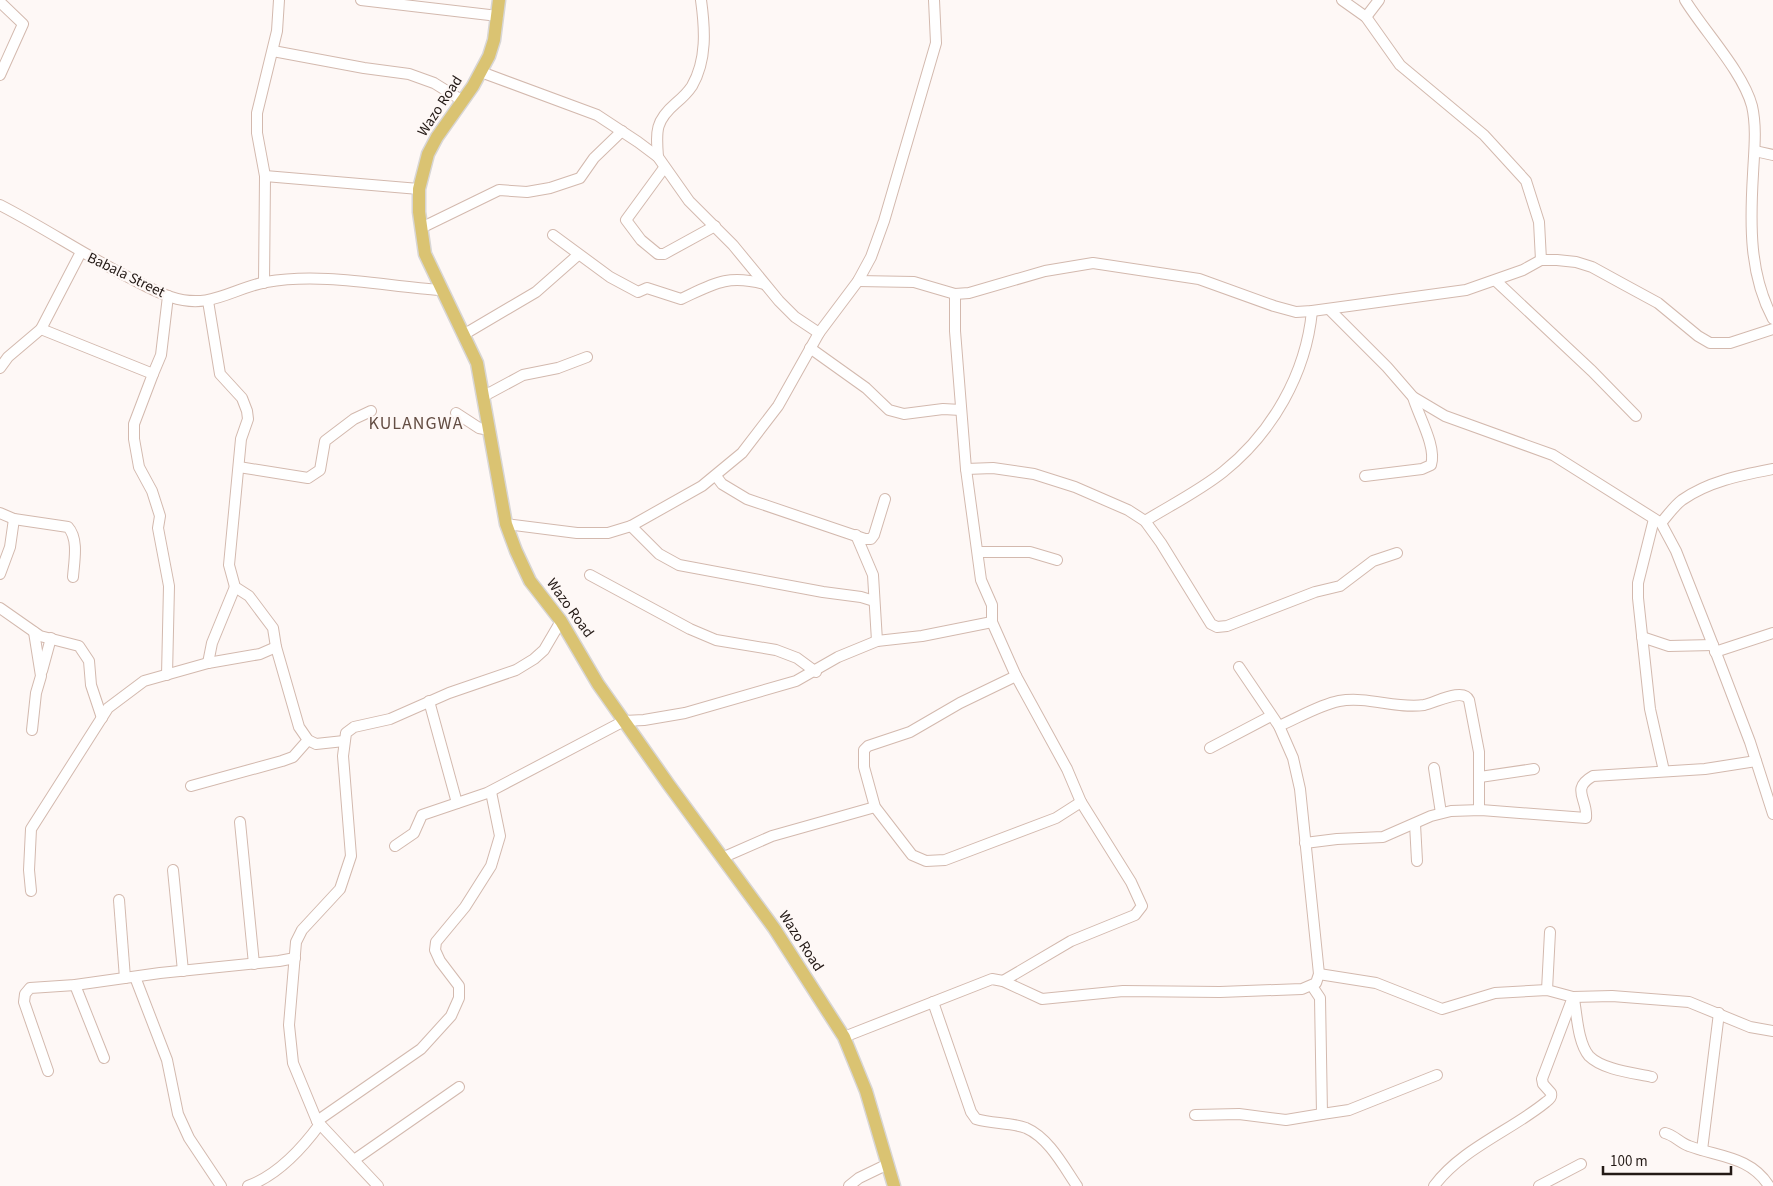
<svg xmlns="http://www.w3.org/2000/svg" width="1773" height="1186" font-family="'Source Sans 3',sans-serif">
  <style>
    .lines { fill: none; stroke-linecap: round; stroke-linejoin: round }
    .minor-casing { stroke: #d3b9ae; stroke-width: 12 }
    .major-casing { stroke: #d8d6d5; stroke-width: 15 }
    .minor { stroke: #fff; stroke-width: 10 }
    .major { stroke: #dac372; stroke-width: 12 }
    .labels { text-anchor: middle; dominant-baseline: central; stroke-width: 4.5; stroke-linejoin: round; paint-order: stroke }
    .street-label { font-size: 15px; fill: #241a16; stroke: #fef8f6 }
    .quarter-label { font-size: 18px; letter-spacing: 1px; fill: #644e44; stroke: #fef8f6 }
  </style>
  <rect width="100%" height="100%" fill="#fef8f6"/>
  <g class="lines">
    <defs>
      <g id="minor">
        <polyline points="361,0 498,16"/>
        <polyline points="1342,0 1366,17 1400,65 1484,135 1526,181 1539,222 1541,260"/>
        <path d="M 1685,0 C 1704,31 1743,72 1752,106 C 1757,128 1754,152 1753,174 C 1750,224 1749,274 1773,319"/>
        <polyline points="0,2 23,24 0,75"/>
        <polyline points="1366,17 1379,0"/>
        <polyline points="273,51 364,68 409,74 434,83 463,101"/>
        <polyline points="481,72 597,115 638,142 658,157 689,201 733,245 779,301 795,317 819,333"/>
        <polyline points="1755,151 1773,155"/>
        <path d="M 658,157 C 656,131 655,121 676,103 C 682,98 688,92 692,86 C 707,60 705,29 701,0"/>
        <polyline points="664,168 626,220 641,240 658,254 664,254 715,226"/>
        <polyline points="265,176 419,189"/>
        <path d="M 0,205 C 43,227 83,254 126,276 C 140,283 155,292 171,297 C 210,310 231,289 266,282 C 322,272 384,286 440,290"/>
        <polyline points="421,228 499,190 527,192 550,188 580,178 594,158 622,131"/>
        <path d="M 553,235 L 610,277 L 638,292 L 647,288 L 681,299 C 713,284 727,274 764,284"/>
        <polyline points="858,281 914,282 955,294 969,293 1045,271 1093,263 1199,279 1274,306 1296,312 1312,311 1466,290 1523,270 1541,260 1557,260 1576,262 1592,267 1623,284 1658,303 1698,336 1710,343 1730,343 1773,329"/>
        <polyline points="1496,281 1592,371 1636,416"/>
        <polyline points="264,283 265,176 257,133 257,113 277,31 279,0"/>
        <polyline points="955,294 955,331 966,469 981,580 992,605 992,622 1016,676 1067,769 1081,802 1131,882 1142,906 1135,915 1071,941 1003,981"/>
        <polyline points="208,301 220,374 242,398 247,411 248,419 241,439 229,565 235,587 249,596 273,628 276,647 299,727 308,740 316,744 344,741"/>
        <polyline points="1330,310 1387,367 1413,397 1445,416 1553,455 1661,523 1676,551 1713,645 1750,742 1773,814"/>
        <polyline points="41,329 153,374 134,424 134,439 139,467 152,491 160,516 158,528 169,586 167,675"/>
        <polyline points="463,335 536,292 578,255"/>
        <polyline points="810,348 866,388 889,410 904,414 943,409 961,410"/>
        <polyline points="0,368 8,357 41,329 81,252"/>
        <polyline points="153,374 161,355 168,296"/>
        <polyline points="484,396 523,375 558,368 587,357"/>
        <polyline points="456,413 479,428 489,430"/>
        <polyline points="239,467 308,478 320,470 325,441 354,419 371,411"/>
        <polyline points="966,469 993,468 1034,474 1075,487 1128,510 1145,521 1161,543 1211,624 1217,627 1227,626 1315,592 1340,586 1373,561 1397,553"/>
        <polyline points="716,476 722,484 747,499 865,539 871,539 874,535 885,499"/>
        <path d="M 1365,476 L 1422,469 L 1431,465 C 1437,447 1418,415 1413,397"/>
        <path d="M 0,513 L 14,519 L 68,527 C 79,539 74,562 73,577"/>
        <polyline points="1654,519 1638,583 1638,598 1650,709 1664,771"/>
        <path d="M 1145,521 C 1171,505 1199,491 1223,472 C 1272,433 1306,374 1312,311"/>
        <path d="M 1661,523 C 1668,515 1674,506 1682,500 C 1709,481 1742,475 1773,469"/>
        <polyline points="506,524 577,533 608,533 631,526 702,486 742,453 778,406 819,333 858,281 871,257 884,221 936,43 934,0"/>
        <polyline points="631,526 659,554 679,565 823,592 861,597 874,601"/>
        <polyline points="856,535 873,575 877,641"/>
        <polyline points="978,552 1030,552 1057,560"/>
        <polyline points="0,574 10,547 14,519"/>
        <polyline points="590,575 690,629 716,640 776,650 797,658 816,672"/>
        <polyline points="0,608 40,636 79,646 89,661 91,685 102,718"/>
        <polyline points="1642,637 1669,646 1713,645"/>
        <polyline points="1715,652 1773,633"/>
        <polyline points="208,663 212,643 235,587"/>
        <polyline points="42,671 51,638"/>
        <polyline points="1016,676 960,703 910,732 868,746 864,750 864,767 875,807 912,855 926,861 945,860 1056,818 1081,802"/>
        <polyline points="429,701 457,803"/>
        <path d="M 1279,726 C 1298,718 1319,705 1339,701 C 1368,696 1396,709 1424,705 C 1435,703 1463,687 1469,700 L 1479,752 L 1479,810"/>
        <polyline points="32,730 36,693 41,676 34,632"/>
        <polyline points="1210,748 1271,716"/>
        <polyline points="1434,768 1441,813"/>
        <polyline points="1480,777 1534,769"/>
        <polyline points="191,786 282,761 293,757 308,740"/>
        <polyline points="240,822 254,964"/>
        <polyline points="1415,824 1417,861"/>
        <path d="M 1305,843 L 1337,839 L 1383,837 L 1431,816 L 1451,811 L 1481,810 L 1586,818 C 1588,799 1570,789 1593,776 L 1705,769 L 1756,761"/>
        <polyline points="395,846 414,833 422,815 487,793 624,721 644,720 685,713 796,681 838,657 877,641 922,636 992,622"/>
        <polyline points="724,857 772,836 875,807"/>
        <polyline points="173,870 183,971"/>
        <polyline points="31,891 29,870 31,829 108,708 144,681 208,663 260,654 276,647"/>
        <polyline points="119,900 125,978"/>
        <polyline points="1319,974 1376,983 1442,1009 1495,993 1547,990 1573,997 1612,996 1689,1002 1750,1027 1773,1031"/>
        <polyline points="135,977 167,1060 178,1114 189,1138 221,1186"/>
        <polyline points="75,985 104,1058"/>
        <polyline points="1547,990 1550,932"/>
        <path d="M 1574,999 C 1577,1016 1578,1043 1589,1056 C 1603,1070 1634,1073 1652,1077"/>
        <path d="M 933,1002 L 971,1112 L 976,1119 C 992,1124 1010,1122 1026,1128 C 1049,1138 1064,1167 1077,1186"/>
        <polyline points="844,1037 992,979 1003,981 1042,999 1123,991 1220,992 1302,989 1316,983 1319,974 1300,789 1293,758 1279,726 1239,667"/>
        <polyline points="48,1071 24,1002 25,994 30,988 75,985 160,973 279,961 295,958"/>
        <polyline points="1322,1114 1349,1110 1437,1075"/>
        <polyline points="1195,1115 1239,1114 1286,1120 1322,1114 1320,998 1312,986"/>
        <polyline points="317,1121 421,1049 451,1016 459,998 459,986 440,961 435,950 436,942 465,907 491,866 500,836 491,792"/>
        <path d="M 1665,1133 C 1674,1135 1680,1143 1689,1146 C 1718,1157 1750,1156 1769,1186"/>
        <polyline points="1702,1150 1719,1013"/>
        <polyline points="354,1160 459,1087"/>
        <path d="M 248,1186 C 278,1175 301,1150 320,1124"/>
        <polyline points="378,1186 317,1121 293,1063 289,1025 296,942 302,930 340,889 351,856 343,756 346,733 354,727 390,719 449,693 516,670 534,659 544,650 561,621"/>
        <polyline points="849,1186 859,1178 888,1164"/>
        <path d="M 1434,1186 C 1461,1149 1512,1130 1546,1102 C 1550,1099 1552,1097 1551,1093 L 1543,1084 L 1542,1079 L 1573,997"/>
        <polyline points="1539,1186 1581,1164"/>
      </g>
      <polyline id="major" points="499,0 494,40 489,56 473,86 437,137 428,154 419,189 419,212 425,254 477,363 506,524 516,551 530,581 561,621 598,684 669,785 774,928 844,1037 866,1091 894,1186"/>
    </defs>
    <use href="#minor" class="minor-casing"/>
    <use href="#major" class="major-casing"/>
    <use href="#minor" class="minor"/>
    <use href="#major" class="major"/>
  </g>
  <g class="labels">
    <g class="street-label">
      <text transform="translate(440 106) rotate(-57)">Wazo Road</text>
      <text transform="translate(126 275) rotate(26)">Babala Street</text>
      <text transform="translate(570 608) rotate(54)">Wazo Road</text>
      <text transform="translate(801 941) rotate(57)">Wazo Road</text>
    </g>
    <g class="quarter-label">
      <text x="416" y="423">KULANGWA</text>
    </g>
  </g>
  <path d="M1603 1166v8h128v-8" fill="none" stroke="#241a16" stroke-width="2.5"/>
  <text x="1610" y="1166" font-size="15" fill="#241a16" stroke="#fef8f6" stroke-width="4" paint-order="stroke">100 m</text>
</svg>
